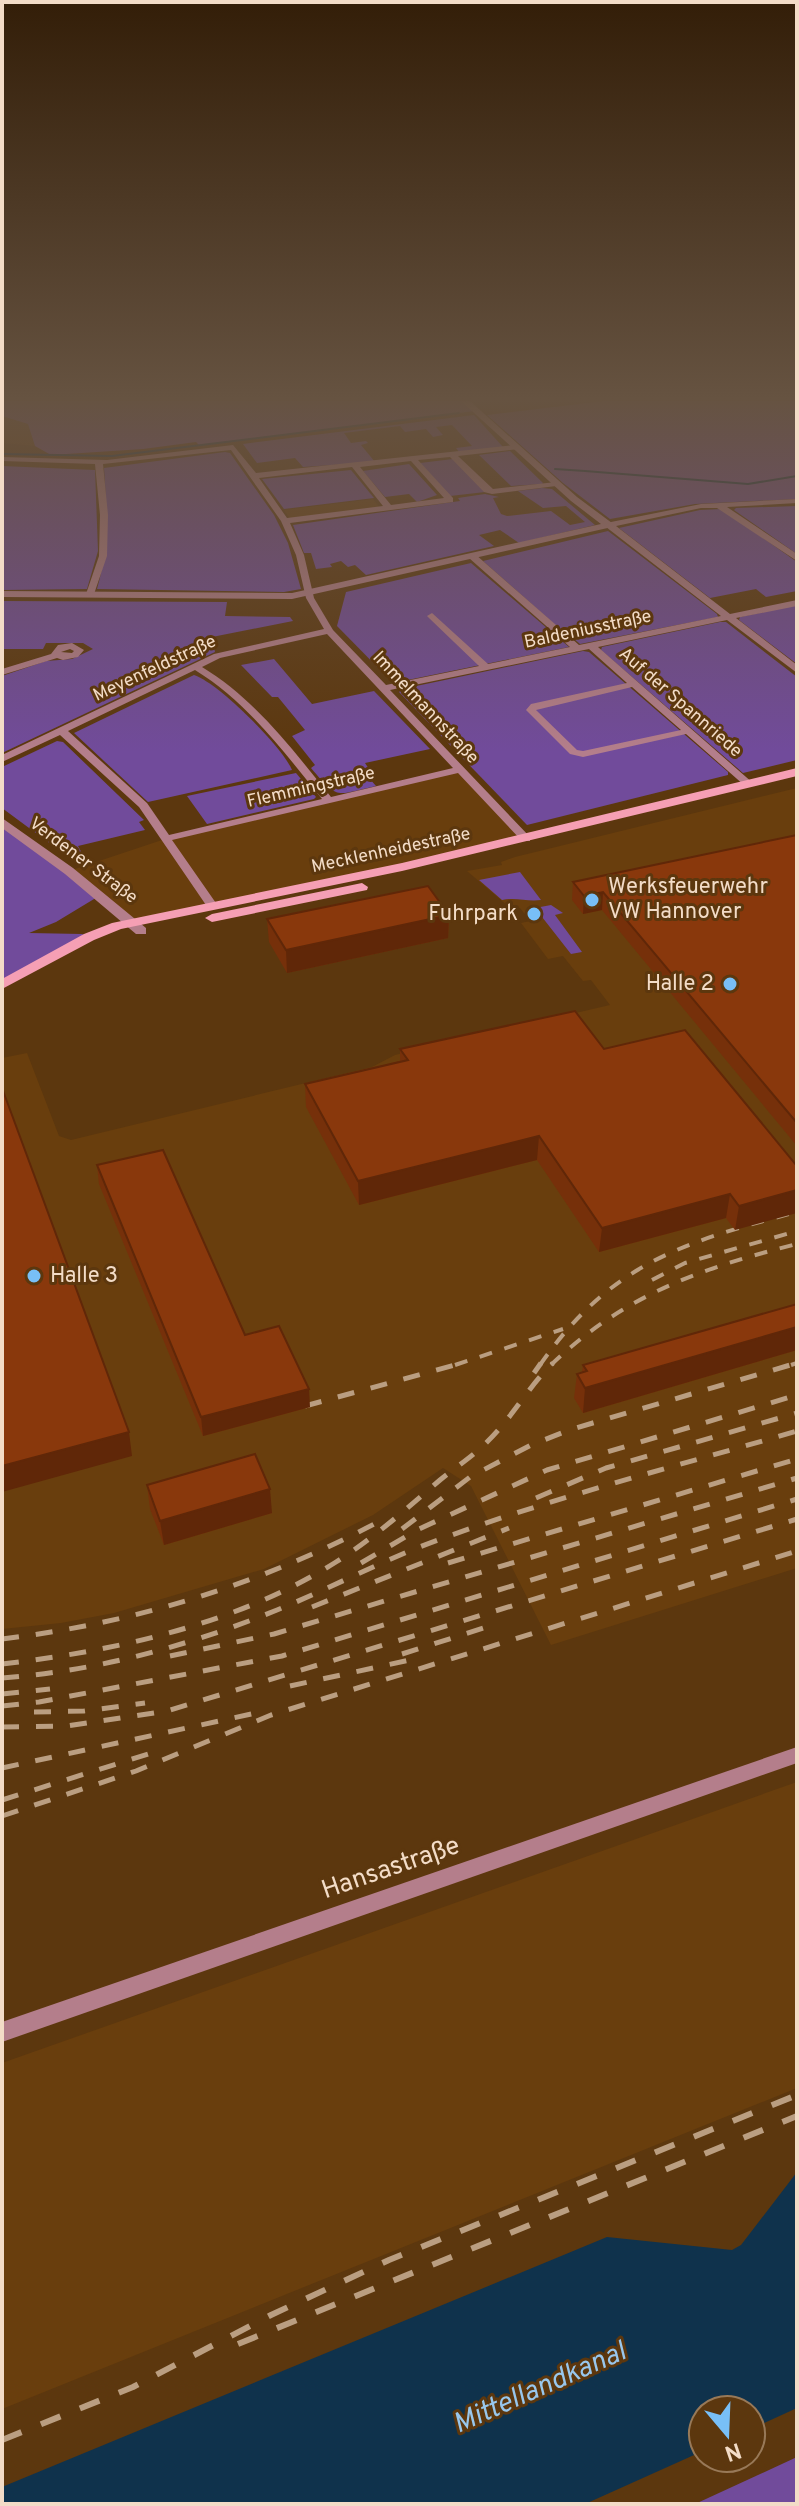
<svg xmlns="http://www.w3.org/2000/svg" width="799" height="2506" font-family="Overpass,sans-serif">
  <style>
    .built { fill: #693e0d }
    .green { fill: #714b9b }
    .water { fill: #0f324c }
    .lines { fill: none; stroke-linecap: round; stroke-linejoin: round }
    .stream { stroke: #0f324c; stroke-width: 2 }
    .minor { fill: #b47e8b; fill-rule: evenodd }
    .tertiary { fill: #b47e8b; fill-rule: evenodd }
    .secondary { fill: #f59fb4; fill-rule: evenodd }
    .rail-far2 { stroke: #ba9e81; stroke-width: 4; stroke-dasharray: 13 13; stroke-linecap: butt }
    .rail-far1 { stroke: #ba9e81; stroke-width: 5; stroke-dasharray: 17 17; stroke-linecap: butt }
    .rail { stroke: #ba9e81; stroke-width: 6; stroke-dasharray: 21 21; stroke-linecap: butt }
    .wall { fill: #76300a }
    .shaded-wall { fill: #602708 }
    .building { fill: #89380c; stroke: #602708; stroke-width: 2 }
    .poi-dot { fill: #78bff7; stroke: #5c370e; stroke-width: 3 }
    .labels { text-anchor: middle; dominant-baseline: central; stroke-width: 6; stroke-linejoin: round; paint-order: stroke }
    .far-street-label { font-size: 18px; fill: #f3dcc7; stroke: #5c370e }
    .poi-label { font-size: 22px; fill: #f3dcc7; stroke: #5c370e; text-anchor: start }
    .near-street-label { font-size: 26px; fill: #f3dcc7; stroke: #5c370e }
    .near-water-label { font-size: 28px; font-style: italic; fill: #98c7ed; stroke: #5c370e }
  </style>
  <rect width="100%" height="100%" fill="#5c370e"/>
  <g class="built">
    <polygon points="2,416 28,424 35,446 2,443"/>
    <polygon points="373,499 380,508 290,519 284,510"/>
    <polygon points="461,769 526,839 134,922 69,871 168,838"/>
    <polygon points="797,788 797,1568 551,1645 471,1486 443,1468 373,1515 264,1569 114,1613 61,1623 2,1629 2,1058 27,1053 59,1136 71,1140 372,1067 395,1055 610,1005 591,980 583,981 563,956 548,959 521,923 530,921 520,908 509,907 467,871 502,865 501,862 515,857"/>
    <polygon points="797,1782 797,2088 2,2409 2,2063"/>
  </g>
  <g class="green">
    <polygon points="2,401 465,401 475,411 199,445 196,442 143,449 51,455 35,446 28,424 2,416"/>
    <polygon points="604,401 797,401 797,499 695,504 610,519 563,483 487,415"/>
    <polygon points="474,415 503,447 460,453 456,448 472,446 452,425 436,427 443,435 433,437 426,429 405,432 400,426 344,433 351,443 366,441 368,443 361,445 375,462 303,467 295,458 257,463 243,444"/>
    <polygon points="510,451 543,483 542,484 511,486 479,455"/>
    <path d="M 225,452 L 230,453 L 274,515 L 288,543 L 301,589 L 284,592 L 97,589 C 109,548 107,511 104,468 Z"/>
    <polygon points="453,459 485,492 450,496 420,463"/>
    <polygon points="409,464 437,495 417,502 409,494 385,497 363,471"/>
    <polygon points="2,466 95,470 98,551 87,589 2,590"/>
    <polygon points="351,470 374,498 284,509 262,479"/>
    <polygon points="542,488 552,489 595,525 519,543 500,530 479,535 494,546 366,575 355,565 348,567 341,561 330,564 332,567 316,569 311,553 304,553 293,525 460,501 458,498 485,494 499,497 493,498 501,514 507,516 551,511 570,525 585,522 566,506 543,508 518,491"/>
    <polygon points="797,506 797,554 734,510 736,508"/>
    <polygon points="722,509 797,562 797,591 766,597 756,589 710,598 619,528 700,510"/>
    <polygon points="608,531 717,614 718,617 580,644 573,638 583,634 569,637 483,561"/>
    <polygon points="471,563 569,647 393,683 337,626 346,592"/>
    <polygon points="2,601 227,602 225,616 290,617 293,621 212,637 215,652 2,753 2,676 46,661 72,659 93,649 83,643 46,643 43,649 2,649"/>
    <polygon points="797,605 797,664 739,620 740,617"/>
    <polygon points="720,622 726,622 797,677 797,760 743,773 601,650 602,647"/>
    <polygon points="583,651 589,652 728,772 728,775 527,825 399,692 402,689"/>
    <path d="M 274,659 L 312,704 L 374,691 L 430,749 L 365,763 L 369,769 L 363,771 L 376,786 C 335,795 339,801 311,768 L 315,765 L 292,736 L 305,730 L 278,697 L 272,697 L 241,665 Z"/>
    <path d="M 194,675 C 219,683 283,748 292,770 L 148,802 L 74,733 Z"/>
    <polygon points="57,741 63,742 144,820 139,822 145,830 78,846 86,861 75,862 2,808 2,767"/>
    <polygon points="296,773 316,797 314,799 207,824 187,796"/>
    <polygon points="2,822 99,896 56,922 29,933 82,934 89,937 2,985"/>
    <path d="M 520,872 L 541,900 C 527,902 517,897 502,900 L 479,880 Z"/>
    <polygon points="551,905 563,913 555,915 582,952 571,954 535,908"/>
    <polygon points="797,2457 797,2504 695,2504"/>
  </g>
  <polygon class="water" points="797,2172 797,2408 751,2429 751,2410 703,2410 703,2451 585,2504 2,2504 2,2487 607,2237 732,2250 741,2245"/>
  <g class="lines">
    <g class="stream">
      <polyline points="2,454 112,456 459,413"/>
      <polyline points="555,469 585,471"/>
      <polyline points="585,471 748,484 797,476"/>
    </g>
    <g class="minor">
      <path d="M 233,445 L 256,473 L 515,445 L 519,447 L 518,449 L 458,456 L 493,489 L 556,482 L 560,484 L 556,486 L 492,494 L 484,492 L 450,457 L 418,460 L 453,498 L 453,502 L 290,523 L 304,555 L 314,598 L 333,630 L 386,685 L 479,666 L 429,618 L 427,616 L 432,613 L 488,664 L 570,647 L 469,558 L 469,554 L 475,554 L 579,645 L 721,616 L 606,527 L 606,523 L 701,504 L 797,499 L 797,503 L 727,507 L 797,554 L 797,561 L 717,508 L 701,508 L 616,526 L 730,614 L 797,600 L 797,606 L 736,618 L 797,665 L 797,673 L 727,620 L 598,647 L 754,784 L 749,787 L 745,786 L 686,734 L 583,757 L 570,754 L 526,710 L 531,704 L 627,683 L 589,649 L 390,690 L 530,837 L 530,841 L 522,841 L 458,773 L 172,840 L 218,906 L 216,908 L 208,908 L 139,807 L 60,735 L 2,762 L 2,755 L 214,654 L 324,629 L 306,598 L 296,555 L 281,521 L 231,450 L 103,464 L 108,515 L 107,556 L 94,594 L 90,597 L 86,594 L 99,556 L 100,515 L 95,464 L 2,461 L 2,457 L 107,460 ZM 411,461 L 444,498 L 391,505 L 360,467 ZM 352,467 L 383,506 L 287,518 L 259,478 ZM 327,634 L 453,768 L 331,797 C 292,749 255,699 202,667 L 220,658 ZM 195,670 C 247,702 284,752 322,799 L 169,835 L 147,803 L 68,731 ZM 632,687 L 681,730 L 583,751 L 577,750 L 536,710 Z"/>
      <path d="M 72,643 L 84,650 L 78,657 L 63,660 L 57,658 L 2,675 L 2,669 L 51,654 L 58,645 ZM 70,649 L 74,651 L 72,653 L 61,652 Z"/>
      <polygon points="797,1747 797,1763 2,2042 2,2022"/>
    </g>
    <g class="tertiary">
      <polygon points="461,401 470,401 577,497 612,523 612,527 292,599 2,597 2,591 292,593 601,524 571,501"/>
      <polygon points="2,818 73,868 146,928 146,934 136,934 65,874 2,828"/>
    </g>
    <g class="secondary">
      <polygon points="797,768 797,776 402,871 121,929 94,940 2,989 2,979 84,934 112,923 402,863"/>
      <polygon points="362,883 368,887 367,890 212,922 205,918 212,914"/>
    </g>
    <g class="rail-far2">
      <polyline points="652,1280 685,1263 797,1231"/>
      <polyline points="455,1365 563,1329"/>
      <path d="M 540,1365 C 610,1264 683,1242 797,1212"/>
      <path d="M 551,1365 C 624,1295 701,1268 797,1244"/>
      <polyline points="791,1365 797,1363"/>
    </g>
    <g class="rail-far1">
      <polyline points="534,1373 541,1363"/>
      <polyline points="305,1406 462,1363"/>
      <polyline points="536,1498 606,1468 797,1413"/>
      <polyline points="402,1529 470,1477 531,1445 569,1430 797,1363"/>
      <polyline points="361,1563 417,1530 547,1470 797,1395"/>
      <polyline points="448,1563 797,1459"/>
      <polyline points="312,1607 509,1528"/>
      <path d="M 2,1639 C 136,1623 261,1584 380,1521"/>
      <polyline points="402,1654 493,1625"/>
      <polyline points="170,1656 274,1634 797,1478"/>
      <path d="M 2,1664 C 116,1651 237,1624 336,1562 C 374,1538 406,1509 440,1480 C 456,1467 473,1456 487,1442 C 512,1418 528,1387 553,1363"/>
      <path d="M 2,1678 C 98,1671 188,1646 277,1610 C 331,1588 383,1560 438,1540 C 555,1497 677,1466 797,1431"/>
      <polyline points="290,1686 419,1658"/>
      <polyline points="2,1694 50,1689"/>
      <polyline points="2,1706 39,1702 282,1656 797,1499"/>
      <polyline points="34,1712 84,1711 145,1703"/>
      <polyline points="2,1727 66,1726 167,1711 797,1519"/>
      <polyline points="2,1768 256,1713"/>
      <polyline points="2,1800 164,1749"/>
      <polyline points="2,1816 136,1771 271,1715 797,1551"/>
    </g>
    <g class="rail">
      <polyline points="238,2344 797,2116"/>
      <polyline points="2,2440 133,2387 271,2315 389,2260 797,2095"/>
    </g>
  </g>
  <g class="wall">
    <polygon points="797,835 797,1146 602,910 583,914 572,900 573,882"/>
    <polygon points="449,915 448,938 287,973 269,942 267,919"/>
    <polygon points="400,1049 604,1049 797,1166 735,1230 726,1218 599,1252 537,1160 359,1205 306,1107 305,1084 400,1061"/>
    <polygon points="97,1165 245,1335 310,1407 203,1436 99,1184"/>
    <polygon points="797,1304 797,1350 583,1413 574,1398 577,1374 582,1372 583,1365"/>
    <polygon points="147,1485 272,1513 164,1545 150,1509"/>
  </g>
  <g class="shaded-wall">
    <polygon points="603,892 602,910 583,914 584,896"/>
    <polygon points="449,915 448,938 287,973 286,950"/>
    <polygon points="539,1136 537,1160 359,1205 358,1181"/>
    <polygon points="797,1190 797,1213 735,1230 739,1206"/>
    <polygon points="730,1194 726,1218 599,1252 602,1228"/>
    <polygon points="797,1327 797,1350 583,1413 585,1388"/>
    <polygon points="309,1389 310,1407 203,1436 201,1417"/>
    <polygon points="129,1432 132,1456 2,1492 2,1466"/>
    <polygon points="270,1489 272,1513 164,1545 160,1521"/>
  </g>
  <g class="building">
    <polygon points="797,835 797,1123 603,892 584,896 573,882"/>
    <polygon points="428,886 449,915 286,950 267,919"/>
    <polygon points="575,1011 604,1049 685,1030 797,1166 797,1190 739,1206 730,1194 602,1228 539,1136 358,1181 305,1084 408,1060 400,1049"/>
    <polygon points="2,1088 129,1432 2,1466"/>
    <polygon points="163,1150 245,1335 279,1326 309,1389 201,1417 97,1165"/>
    <polygon points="797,1304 797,1327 585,1388 577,1374 587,1371 583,1365"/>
    <polygon points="255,1454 270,1489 160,1521 147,1485"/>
  </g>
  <linearGradient id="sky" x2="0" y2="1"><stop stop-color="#331e08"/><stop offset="0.53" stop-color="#665341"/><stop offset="1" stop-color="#665341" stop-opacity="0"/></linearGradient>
  <rect width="799" height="752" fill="url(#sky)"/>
  <g class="poi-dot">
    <circle cx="592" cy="900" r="8"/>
    <circle cx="534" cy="914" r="8"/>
    <circle cx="730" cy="984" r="8"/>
    <circle cx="34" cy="1276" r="8"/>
  </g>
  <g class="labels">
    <g class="far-street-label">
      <text transform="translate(588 630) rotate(-12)">Baldeniusstraße</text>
      <text transform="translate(155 669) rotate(-25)">Meyenfeldstraße</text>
      <text transform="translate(680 703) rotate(41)">Auf der Spannriede</text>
      <text transform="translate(425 708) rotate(47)">Immelmannstraße</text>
      <text transform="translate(311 788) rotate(-13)">Flemmingstraße</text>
      <text transform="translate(391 851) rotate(-12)">Mecklenheidestraße</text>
      <text transform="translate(83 861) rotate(37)">Verdener Straße</text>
    </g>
    <g class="poi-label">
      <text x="608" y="887">Werksfeuerwehr<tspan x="608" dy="25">VW Hannover</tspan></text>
      <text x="518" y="914" text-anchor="end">Fuhrpark</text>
      <text x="714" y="984" text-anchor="end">Halle 2</text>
      <text x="50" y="1276">Halle 3</text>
    </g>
    <g class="near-street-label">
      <text transform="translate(391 1869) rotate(-19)">Hansastraße</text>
    </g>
    <g class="near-water-label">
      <text transform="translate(540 2389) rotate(-24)">Mittellandkanal</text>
    </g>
  </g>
  <rect width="799" height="2506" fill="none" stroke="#f3dcc7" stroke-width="8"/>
  <g transform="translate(727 2434) rotate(161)"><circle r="38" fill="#5c370e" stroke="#987958" stroke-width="2"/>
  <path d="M0-6L14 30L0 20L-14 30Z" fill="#78bff7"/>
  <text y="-12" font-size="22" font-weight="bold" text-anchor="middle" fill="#f3dcc7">N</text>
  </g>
</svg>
